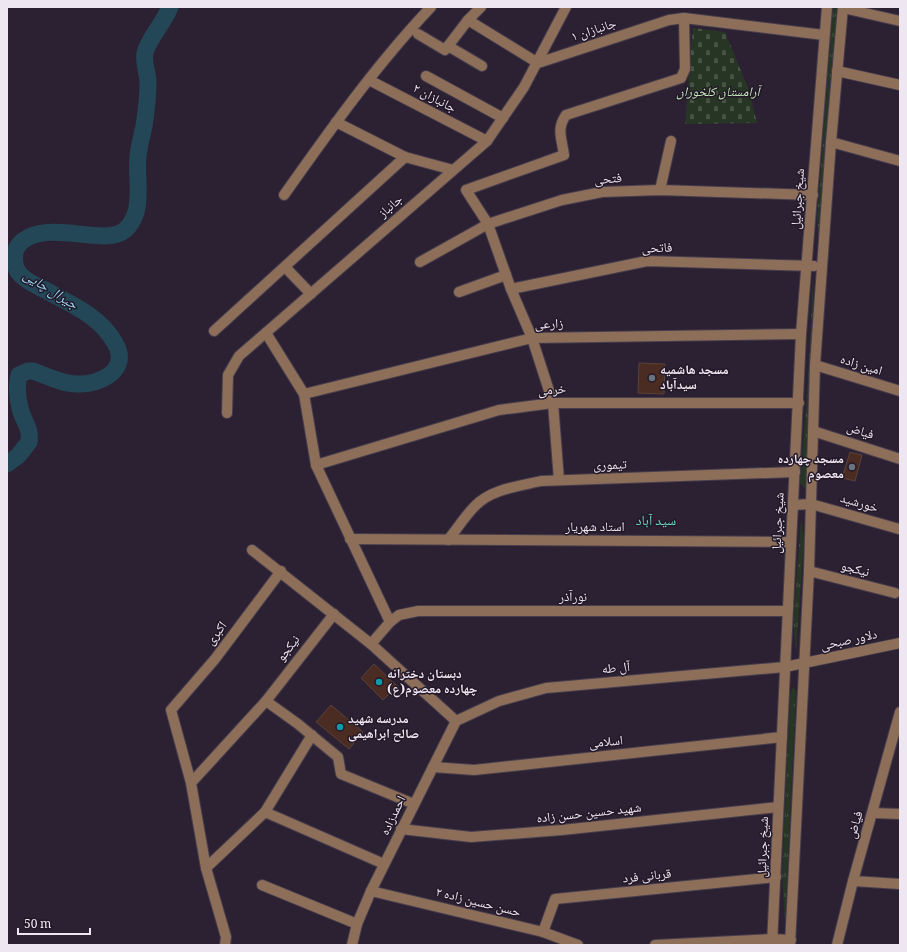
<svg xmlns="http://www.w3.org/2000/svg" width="907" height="952" font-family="Georgia,'Noto Naskh Arabic',serif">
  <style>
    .grass { fill: url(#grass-tufts) }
    .cemetery { fill: url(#cemetery-stones) }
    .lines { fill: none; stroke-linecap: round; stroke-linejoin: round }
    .river { stroke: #244757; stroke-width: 17 }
    .building { fill: #4b2c23; stroke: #59423b }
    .minor-casing { stroke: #473d4d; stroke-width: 12 }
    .minor { stroke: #8c6e59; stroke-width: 10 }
    .worship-dot { fill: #6b7280; stroke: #231828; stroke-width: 1.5 }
    .culture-dot { fill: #0f9aa8; stroke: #231828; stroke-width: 1.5 }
    .labels { text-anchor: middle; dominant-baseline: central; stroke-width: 3; stroke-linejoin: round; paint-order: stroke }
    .street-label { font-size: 13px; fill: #eee7f2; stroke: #231828 }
    .park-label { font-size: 13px; font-style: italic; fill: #c5edbc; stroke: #231828 }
    .poi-label { font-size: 13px; font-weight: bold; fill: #eee7f2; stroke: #231828; text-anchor: start }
    .water-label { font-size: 14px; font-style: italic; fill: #97d9f8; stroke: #231828 }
    .neighbourhood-label { font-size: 14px; fill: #6dd6c7; stroke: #231828 }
  </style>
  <defs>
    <pattern id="grass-tufts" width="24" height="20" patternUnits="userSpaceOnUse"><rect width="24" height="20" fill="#273624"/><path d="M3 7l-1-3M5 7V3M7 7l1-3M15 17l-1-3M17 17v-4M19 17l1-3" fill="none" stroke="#475344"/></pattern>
    <pattern id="cemetery-stones" width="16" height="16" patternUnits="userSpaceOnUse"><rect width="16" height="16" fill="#273624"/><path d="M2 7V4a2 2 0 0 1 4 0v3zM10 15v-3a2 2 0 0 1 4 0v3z" fill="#475344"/></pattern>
  </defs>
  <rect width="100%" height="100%" fill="#2c2132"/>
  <g class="grass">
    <polygon points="833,7 838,7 819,254 817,217"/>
    <polygon points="813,278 814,329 806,490 800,483 808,379"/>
    <polygon points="801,520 804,538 796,652 793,624"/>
    <polygon points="793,687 796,691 785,921 782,873 790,694"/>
  </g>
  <polygon class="cemetery" points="693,28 725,32 748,88 757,123 685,124"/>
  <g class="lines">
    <path class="river" d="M 7,464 L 18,456 L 29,442 C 31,430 25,423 21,412 C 18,401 16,386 19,375 L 28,371 L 33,371 C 47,376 63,384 77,384 C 100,385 131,370 115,343 C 100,316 71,304 45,290 C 37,286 25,281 19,273 C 15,268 14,259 15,252 C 17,245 23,240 29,237 C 58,223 106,246 125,230 C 130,226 134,218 136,212 C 141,194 136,174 138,156 C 139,146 142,136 144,126 C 146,113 148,97 148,83 C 148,73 143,63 145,53 C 148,39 164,23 170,7"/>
  </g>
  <g class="building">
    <polygon points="639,363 665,364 664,394 638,393"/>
    <polygon points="850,452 862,455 855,481 842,478"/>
    <polygon points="374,664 397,686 383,700 361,678"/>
    <polygon points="331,705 363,732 349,749 316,722"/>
  </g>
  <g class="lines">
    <defs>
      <g id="minor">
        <polyline points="843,8 900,21"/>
        <polyline points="468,20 538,63 669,20 684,18 824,35"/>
        <polyline points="418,34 445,50 468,20 481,7"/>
        <polyline points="448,46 482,66"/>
        <polyline points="837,71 900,85"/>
        <polyline points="426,76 503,118"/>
        <polyline points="369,80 487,141"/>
        <polyline points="336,122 405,157 453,170"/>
        <polyline points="831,142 900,161"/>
        <polyline points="660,190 671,141"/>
        <path d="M 284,195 C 330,130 376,65 431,7"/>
        <polyline points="420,262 488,224 562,200 602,192 660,190 813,195"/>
        <polyline points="285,267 311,294"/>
        <polyline points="511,289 647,261 814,266"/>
        <polyline points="459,292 506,275"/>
        <polyline points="214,331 405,157"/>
        <polyline points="266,333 304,394 316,465 390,622"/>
        <polyline points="815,365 900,391"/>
        <polyline points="304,394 532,338 801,334"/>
        <polyline points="227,413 228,375 239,356 487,141 524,87 566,7"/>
        <polyline points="813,431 900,459"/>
        <polyline points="316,465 499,410 553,403 799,403"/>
        <path d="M 559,480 L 553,403 L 532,338 L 511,289 L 488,224 L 466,190 L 564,155 C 562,139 556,129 566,115 L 681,78 L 685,69 L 684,18"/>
        <polyline points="793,505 811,504 899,529"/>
        <polyline points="350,539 790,542"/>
        <path d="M 448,540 C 457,529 465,516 475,506 C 491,489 520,486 541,481 L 795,472"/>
        <polyline points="252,550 371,644 456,721"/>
        <polyline points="809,571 895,593"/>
        <polyline points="371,644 390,622 399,615 418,611 787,611"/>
        <polyline points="266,701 298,724 338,757 341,774 414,804"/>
        <polyline points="456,721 499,701 546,688 785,667 900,643"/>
        <polyline points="433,767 474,770 782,737"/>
        <polyline points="191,783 171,710 215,659 281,571"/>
        <polyline points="265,812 312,735"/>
        <polyline points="873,813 900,814"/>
        <polyline points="401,829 471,837 562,830 778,807"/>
        <polyline points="206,868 265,812 384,864"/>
        <polyline points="853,881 900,884"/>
        <polyline points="262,885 357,924"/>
        <polyline points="371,891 543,932 578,945"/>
        <polyline points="543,932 555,899 776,877"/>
        <polyline points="225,945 226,937 206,868 191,783 266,701 334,614"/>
        <polyline points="352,945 357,924 371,891 456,721"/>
        <polyline points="655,945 772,939 791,940"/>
        <polyline points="772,945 801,334 827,7"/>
        <polyline points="790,945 809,571 815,365 831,142 843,7"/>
        <polyline points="837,945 853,881 900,712"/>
      </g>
    </defs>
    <use href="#minor" class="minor-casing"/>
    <use href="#minor" class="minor"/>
  </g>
  <g class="worship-dot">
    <circle cx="652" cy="378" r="4"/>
    <circle cx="852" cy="467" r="4"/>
  </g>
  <g class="culture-dot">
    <circle cx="379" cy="682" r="4"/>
    <circle cx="340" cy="727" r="4"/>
  </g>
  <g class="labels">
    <g class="street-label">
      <text transform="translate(594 31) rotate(-18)">جانبازان ۱</text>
      <text transform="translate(434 99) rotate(28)">جانبازان ۲</text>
      <text transform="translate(608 180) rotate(-5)">فتحی</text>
      <text transform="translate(799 199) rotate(-86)">شیخ جبرائیل</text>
      <text transform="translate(391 207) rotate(-41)">جانباز</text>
      <text transform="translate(657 249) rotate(-2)">فاتحی</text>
      <text transform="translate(549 325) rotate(-2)">زارعی</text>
      <text transform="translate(861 366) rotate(17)">امین زاده</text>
      <text transform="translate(552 391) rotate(-4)">خرمی</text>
      <text transform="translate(860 432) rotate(18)">فیاض</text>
      <text transform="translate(610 466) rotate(-2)">تیموری</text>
      <text transform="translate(859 504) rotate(16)">خورشید</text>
      <text transform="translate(779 523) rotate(-87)">شیخ جبرائیل</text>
      <text x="595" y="528">استاد شهریار</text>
      <text transform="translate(855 570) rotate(14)">نیکجو</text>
      <text x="573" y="598">نورآذر</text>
      <text transform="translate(217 634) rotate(-53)">اکبری</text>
      <text transform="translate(849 641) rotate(-12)">دلاور صبحی</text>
      <text transform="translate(289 649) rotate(-52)">نیکجو</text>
      <text transform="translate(616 669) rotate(-5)">آل طه</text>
      <text transform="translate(606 743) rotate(-6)">اسلامی</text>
      <text transform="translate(589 814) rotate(-6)">شهید حسین حسن زاده</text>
      <text transform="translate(394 816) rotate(-64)">احمدزاده</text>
      <text transform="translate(856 825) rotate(-74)">فیاض</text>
      <text transform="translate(764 847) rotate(-88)">شیخ جبرائیل</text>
      <text transform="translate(647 877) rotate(-6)">قربانی فرد</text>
      <text transform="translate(478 903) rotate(14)">حسن حسین زاده ۲</text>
    </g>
    <g class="park-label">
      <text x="718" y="93">آرامستان کلخوران</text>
    </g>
    <g class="poi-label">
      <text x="660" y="371">مسجد هاشمیه<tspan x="660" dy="15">سیدآباد</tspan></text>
      <text x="844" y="460" text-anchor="end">مسجد چهارده<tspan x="844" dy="15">معصوم</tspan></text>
      <text x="387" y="675">دبستان دخترانه<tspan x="387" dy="15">چهارده معصوم(ع)</tspan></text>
      <text x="348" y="720">مدرسه شهید<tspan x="348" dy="15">صالح ابراهیمی</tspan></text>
    </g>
    <g class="water-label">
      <text transform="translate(50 291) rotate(32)">جیرال چایی</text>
    </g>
    <g class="neighbourhood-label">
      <text x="656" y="522">سید آباد</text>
    </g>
  </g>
  <rect width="907" height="952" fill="none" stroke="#eee7f2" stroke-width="16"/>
  <path d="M18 928v6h72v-6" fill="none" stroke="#eee7f2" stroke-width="2"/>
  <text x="24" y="928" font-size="12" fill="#eee7f2" stroke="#231828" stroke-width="3" paint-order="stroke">50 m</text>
</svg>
